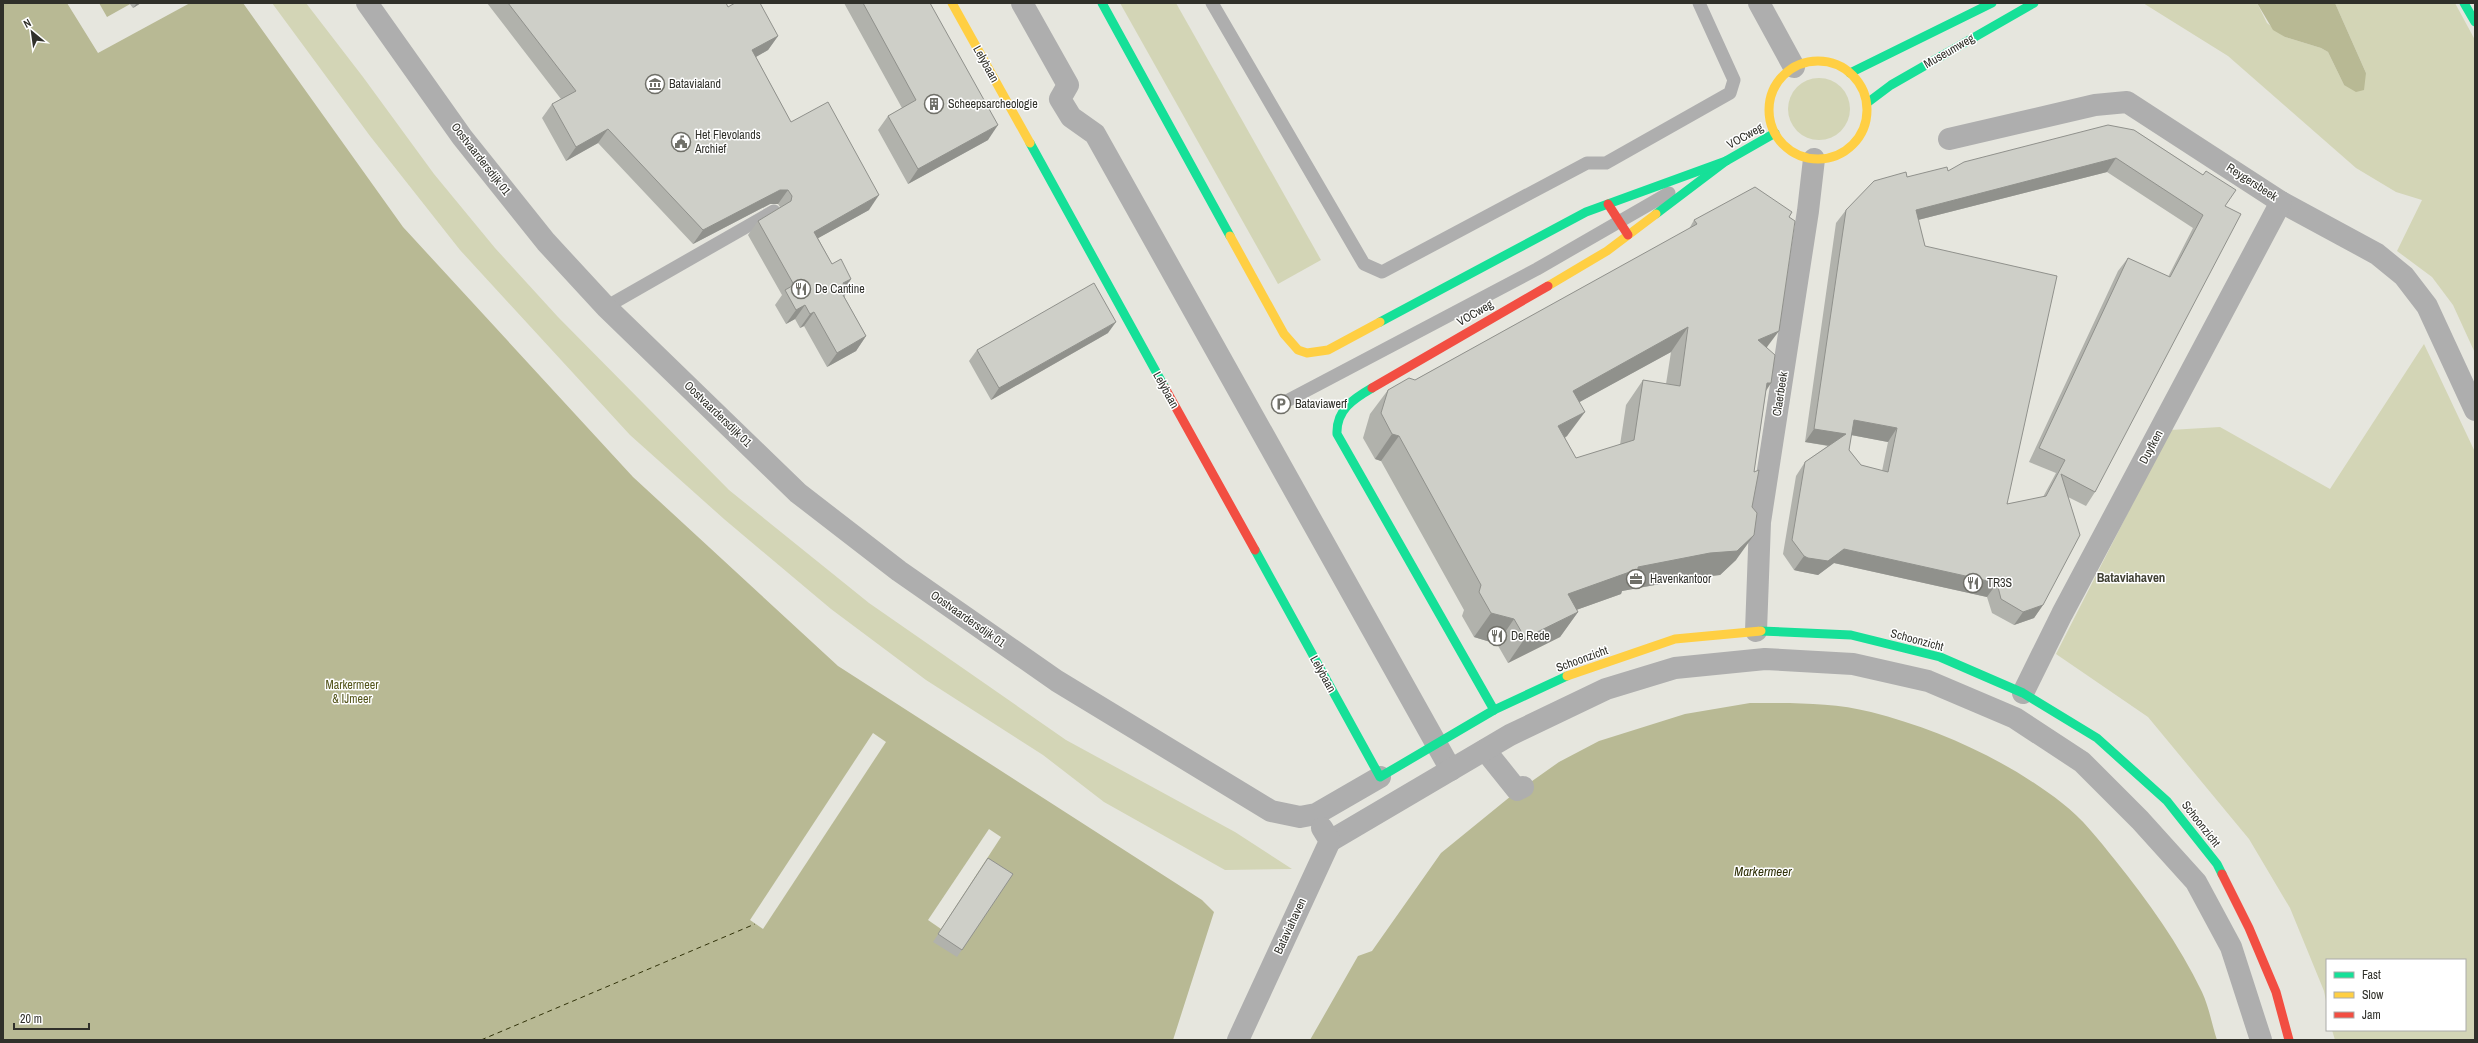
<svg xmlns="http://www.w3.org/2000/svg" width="2478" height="1043" font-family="'Archivo Narrow',sans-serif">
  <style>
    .green { fill: #d3d5b6 }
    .water { fill: #b8b994 }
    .pier { fill: #e6e6de }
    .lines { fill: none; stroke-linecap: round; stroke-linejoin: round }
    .ferry { stroke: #313209; stroke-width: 1; stroke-dasharray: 5 4; stroke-linecap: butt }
    .lane { stroke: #aeaeae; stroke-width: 13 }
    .street { stroke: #aeaeae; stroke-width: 22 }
    .fast { stroke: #16e098; stroke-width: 9 }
    .slow { stroke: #ffcf43; stroke-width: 9 }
    .jam { stroke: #f24e42; stroke-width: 9 }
    .wall { fill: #b1b2ac; fill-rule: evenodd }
    .shaded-wall { fill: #90918c }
    .building { fill: #cecfc8; stroke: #90918c; fill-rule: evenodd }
    .labels { text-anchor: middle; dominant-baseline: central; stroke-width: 3; stroke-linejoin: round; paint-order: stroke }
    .street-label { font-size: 12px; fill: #30302a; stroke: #fff }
    .poi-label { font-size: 12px; fill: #30302a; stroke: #fff; text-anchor: start }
    .park-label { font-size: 12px; fill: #53541a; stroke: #fff }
    .neighbourhood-label { font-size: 13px; font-weight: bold; fill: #404134; stroke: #fff }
    .water-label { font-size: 13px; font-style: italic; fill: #313209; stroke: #fff }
  </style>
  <rect width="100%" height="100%" fill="#e6e6de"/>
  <g class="green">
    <polygon points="272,3 306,3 363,77 434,174 495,248 558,317 729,490 869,603 1066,740 1235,832 1292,869 1225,870 1104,802 1043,755 926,680 831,609 724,519 630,435 460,250 370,136"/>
    <polygon points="1120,3 1176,3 1321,260 1278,284"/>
    <polygon points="2143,3 2257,3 2267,23 2285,37 2321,48 2328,52 2344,85 2366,73 2335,3 2455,3 2475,40 2475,353 2453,305 2432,277 2397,251 2422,200 2396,192 2356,168 2228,56"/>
    <circle cx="1819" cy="109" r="31"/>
    <polygon points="2424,344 2475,452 2475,1040 2335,1040 2332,1030 2465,1030 2465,960 2327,960 2327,1006 2324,991 2290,908 2249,839 2148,717 2056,654 2170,430 2220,427 2330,489"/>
  </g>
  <g class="water">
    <polygon points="3,3 243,3 403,227 633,477 838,666 1202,900 1214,912 1173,1040 3,1040"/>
    <polygon points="2257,3 2335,3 2366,73 2364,90 2356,92 2344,85 2328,52 2321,48 2285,37 2273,30"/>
    <path d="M 1750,703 C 1791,703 1831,702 1871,712 C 1938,729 2007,760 2062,803 C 2082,818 2099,840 2115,860 C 2148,901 2179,944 2202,992 C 2209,1007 2212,1025 2217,1040 L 1310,1040 L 1358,956 L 1372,951 L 1441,853 L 1511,796 L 1559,762 L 1599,741 L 1685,714 Z"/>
  </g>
  <g class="pier">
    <polygon points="67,3 99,3 107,17 132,3 190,3 98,53"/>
    <polygon points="873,733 886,742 763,929 750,920"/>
    <polygon points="989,829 1001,837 941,929 928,920"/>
  </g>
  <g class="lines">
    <polyline class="ferry" points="481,1040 755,924"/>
    <g class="lane">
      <polyline points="1212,3 1364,264 1382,272 1587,163 1606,163 1730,93 1734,80 1699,3"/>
      <polyline points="606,307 774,211"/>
      <polyline points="1281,404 1537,269 1669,193"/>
    </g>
    <g class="street">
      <polyline points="367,3 462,137 546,242 606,307 798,493 899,571 1057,681 1271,811 1300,817 1316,814 1380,777"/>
      <polyline points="1022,3 1068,85 1060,99 1071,117 1095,134 1451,770"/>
      <polyline points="1759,3 1794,67"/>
      <polyline points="1949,139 2095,105 2127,102 2281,202 2377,254 2404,276 2427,306 2475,410"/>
      <polyline points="1756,631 1760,522 1808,211 1814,159"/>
      <polyline points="2023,693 2062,614 2281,202"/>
      <polyline points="1485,750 1517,790 1523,787"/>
      <polyline points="1330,841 1510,735 1606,689 1675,668 1765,659 1853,664 1928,681 2015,718 2082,762 2140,820 2196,882 2231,947 2261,1040"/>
      <polyline points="1238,1040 1330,841 1322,828"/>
    </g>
    <g class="fast">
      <polyline points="1102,3 1230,236"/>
      <polyline points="2464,3 2475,22"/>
      <polyline points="1850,73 1992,3"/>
      <polyline points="1867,103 1891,85 2034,3"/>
      <polyline points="1030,143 1165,388"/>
      <polyline points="1656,214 1726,161 1775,133"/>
      <polyline points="1380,322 1586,212 1726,161"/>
      <path d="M 1372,388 C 1353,399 1336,410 1337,434 L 1494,710"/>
      <polyline points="1255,550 1380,777 1494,710 1567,676"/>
      <polyline points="1761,631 1851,635 1940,657 2023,693 2097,738 2167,801 2217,864 2222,874"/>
    </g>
    <g class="slow">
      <polyline points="952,3 1030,143"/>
      <circle cx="1818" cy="110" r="49"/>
      <polyline points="1230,236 1284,334 1298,350 1307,353 1328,350 1380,322"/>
      <polyline points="1548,286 1607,251 1656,214"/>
      <polyline points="1567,676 1675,639 1761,631"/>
    </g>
    <g class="jam">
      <polyline points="1608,204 1628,235"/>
      <polyline points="1165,388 1255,550"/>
      <polyline points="1372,388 1548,286"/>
      <polyline points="2222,874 2249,928 2276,992 2289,1040"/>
    </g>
  </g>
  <g class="wall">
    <polygon points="129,3 141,3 133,8"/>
    <polygon points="487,3 726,3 728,7 778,36 768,50 756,57 791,122 869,210 818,238 832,264 851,279 845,288 845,298 866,336 856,351 827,367 804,326 800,328 795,319 786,324 775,305 782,295 748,235 758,221 780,207 778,204 770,204 693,244 598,143 566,161 542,118 552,104 561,99"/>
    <polygon points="844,3 930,3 988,140 908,184 878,130 888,116 902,108"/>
    <path d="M 2134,130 L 2203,175 L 2206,171 L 2225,206 L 2095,492 L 2086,506 L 2068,497 L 2043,605 L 2034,618 L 2014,625 L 1992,613 L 1987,597 L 1834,563 L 1818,575 L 1798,571 L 1794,570 L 1783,554 L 1796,476 L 1805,462 L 1828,446 L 1805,442 L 1836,223 L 1846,210 L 1907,177 L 1948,171 ZM 2107,172 L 2193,228 L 2168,277 L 2128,258 L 2118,271 L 2029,462 L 2056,473 L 2043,497 L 2007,504 L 1925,246 L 1918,220 ZM 1851,435 L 1888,442 L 1882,471 L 1861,465 L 1849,450 Z"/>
    <path d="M 1789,217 L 1767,347 L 1771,383 L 1766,391 L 1754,472 L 1752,507 L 1736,560 L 1720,575 L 1693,578 L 1622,591 L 1621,594 L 1576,610 L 1578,612 L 1560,637 L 1508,663 L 1497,644 L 1474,637 L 1462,616 L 1464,610 L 1381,461 L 1375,459 L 1363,438 L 1370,414 L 1388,390 L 1415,380 L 1689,229 L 1694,220 ZM 1671,352 L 1666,384 L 1643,380 L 1626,405 L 1620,445 L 1576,458 L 1565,438 L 1567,436 L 1579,402 Z"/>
    <polygon points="1108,333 991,400 969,361 977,350"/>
    <polygon points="988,858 1013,874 957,957 933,942"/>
  </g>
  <g class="shaded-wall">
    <polygon points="137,3 141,3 133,8"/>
    <polygon points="778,36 768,50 742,65 752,50"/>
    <polygon points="998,125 988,140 908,184 918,169"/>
    <polygon points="608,129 598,143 566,161 576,147"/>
    <polygon points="2116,158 2107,172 1906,223 1916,210"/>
    <polygon points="780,190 788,190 778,204 770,204 693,244 703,230"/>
    <polygon points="879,195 869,210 804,246 814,232"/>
    <polygon points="851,279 842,293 843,283"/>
    <polygon points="805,305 795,319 786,324 796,310"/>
    <polygon points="814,312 804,326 800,328 810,314"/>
    <polygon points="1116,322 1108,333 991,400 999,388"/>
    <polygon points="1688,327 1671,352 1556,415 1573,391"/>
    <polygon points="1779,331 1761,355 1758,340"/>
    <polygon points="866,336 856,351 827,367 837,353"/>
    <polygon points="1767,383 1771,383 1754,408"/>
    <polygon points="1585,412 1567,436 1541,451 1558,426"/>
    <polygon points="1854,420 1897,428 1888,442 1846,434 1837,447 1805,442 1814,429"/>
    <polygon points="1392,434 1399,436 1381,461 1375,459"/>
    <polygon points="1754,535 1736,560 1720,575 1693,578 1622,591 1621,594 1551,619 1568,594 1638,567"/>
    <polygon points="1844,549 1997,583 1987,597 1834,563 1818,575 1798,571 1794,570 1804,556"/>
    <polygon points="2043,605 2034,618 2014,625 2023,612"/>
    <polygon points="1578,612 1560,637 1508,663 1525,638"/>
    <polygon points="1491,613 1514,619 1497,644 1474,637"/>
  </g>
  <g class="building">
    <polygon points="508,3 726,3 728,7 735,3 760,3 778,36 752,50 791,122 828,102 879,195 814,232 832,264 841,259 851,279 843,283 848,293 843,295 866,336 837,353 814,312 810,314 805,305 796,310 785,290 794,285 758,221 791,201 792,196 788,190 780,190 703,230 608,129 576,147 552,104 576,91"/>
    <polygon points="863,3 930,3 998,125 918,169 888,116 916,100"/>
    <path d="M 2108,125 L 2134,130 L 2203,175 L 2206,171 L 2236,190 L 2225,206 L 2241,214 L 2095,492 L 2061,474 L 2080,535 L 2043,605 L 2023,612 L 2001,599 L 1997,583 L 1844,549 L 1828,561 L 1808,558 L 1804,556 L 1792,540 L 1805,462 L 1846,434 L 1814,429 L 1846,210 L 1874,181 L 1906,172 L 1907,177 L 1947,167 L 1948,171 L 1964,162 ZM 2116,158 L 2203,215 L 2170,277 L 2128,258 L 2039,448 L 2065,460 L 2046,496 L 2007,504 L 2057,276 L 1925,246 L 1916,210 ZM 1854,420 L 1897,428 L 1888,472 L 1861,465 L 1849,450 Z"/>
    <path d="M 1755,187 L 1792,212 L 1789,217 L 1795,221 L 1779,331 L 1758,340 L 1775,355 L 1771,383 L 1767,383 L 1754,472 L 1759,470 L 1752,507 L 1757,513 L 1754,535 L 1737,551 L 1710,553 L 1638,567 L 1638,569 L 1568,594 L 1578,612 L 1525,638 L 1514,619 L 1491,613 L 1479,592 L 1481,585 L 1399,436 L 1392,434 L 1381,413 L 1388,390 L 1409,378 L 1415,380 L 1697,224 L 1694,220 ZM 1688,327 L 1680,386 L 1643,380 L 1634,440 L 1576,458 L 1558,426 L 1585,412 L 1573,391 Z"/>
    <polygon points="1094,283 1116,322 999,388 977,350"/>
    <polygon points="988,858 1013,874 962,950 938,934"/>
  </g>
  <defs>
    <symbol id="museum-ring" viewBox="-11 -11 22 22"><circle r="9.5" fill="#fff" stroke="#707069" stroke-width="1.5"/><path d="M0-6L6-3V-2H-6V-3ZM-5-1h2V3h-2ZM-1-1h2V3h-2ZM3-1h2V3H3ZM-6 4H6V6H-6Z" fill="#707069"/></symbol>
    <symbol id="building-ring" viewBox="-11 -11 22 22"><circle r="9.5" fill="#fff" stroke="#707069" stroke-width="1.5"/><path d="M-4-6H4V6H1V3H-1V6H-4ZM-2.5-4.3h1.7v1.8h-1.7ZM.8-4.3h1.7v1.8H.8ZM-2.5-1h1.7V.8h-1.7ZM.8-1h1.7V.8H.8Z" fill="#707069"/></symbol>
    <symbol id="civic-ring" viewBox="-11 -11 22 22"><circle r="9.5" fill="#fff" stroke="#707069" stroke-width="1.5"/><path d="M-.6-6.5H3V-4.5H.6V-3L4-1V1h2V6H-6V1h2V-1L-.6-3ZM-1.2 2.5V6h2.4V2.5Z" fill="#707069"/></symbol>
    <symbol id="restaurant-ring" viewBox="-11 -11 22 22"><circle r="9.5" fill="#fff" stroke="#707069" stroke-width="1.5"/><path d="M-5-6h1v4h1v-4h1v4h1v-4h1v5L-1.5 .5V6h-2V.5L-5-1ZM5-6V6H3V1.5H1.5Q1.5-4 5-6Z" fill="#707069"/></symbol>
    <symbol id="parking-ring" viewBox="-11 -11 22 22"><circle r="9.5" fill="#fff" stroke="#707069" stroke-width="1.5"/><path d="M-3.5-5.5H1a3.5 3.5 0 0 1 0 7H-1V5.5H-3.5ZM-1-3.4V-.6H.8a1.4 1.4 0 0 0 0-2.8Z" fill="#707069"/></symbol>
    <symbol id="office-ring" viewBox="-11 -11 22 22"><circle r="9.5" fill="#fff" stroke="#707069" stroke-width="1.5"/><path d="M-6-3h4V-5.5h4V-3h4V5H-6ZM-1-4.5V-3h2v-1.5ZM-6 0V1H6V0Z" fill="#707069"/></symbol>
  </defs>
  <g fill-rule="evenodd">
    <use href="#museum-ring" x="644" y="73" width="22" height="22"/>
    <use href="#building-ring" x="923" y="93" width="22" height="22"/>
    <use href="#civic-ring" x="670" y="131" width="22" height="22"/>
    <use href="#restaurant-ring" x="790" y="278" width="22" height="22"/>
    <use href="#parking-ring" x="1270" y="393" width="22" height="22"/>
    <use href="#office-ring" x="1625" y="568" width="22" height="22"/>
    <use href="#restaurant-ring" x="1962" y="572" width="22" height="22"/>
    <use href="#restaurant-ring" x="1486" y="625" width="22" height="22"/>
  </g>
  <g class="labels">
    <g class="street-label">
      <text transform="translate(1949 51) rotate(-30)">Museumweg</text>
      <text transform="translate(986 64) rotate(61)">Lelybaan</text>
      <text transform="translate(1745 136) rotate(-29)">VOCweg</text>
      <text transform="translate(481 159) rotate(52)">Oostvaardersdijk 01</text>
      <text transform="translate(2252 182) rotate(33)">Reygersbeek</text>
      <text transform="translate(1475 313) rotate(-30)">VOCweg</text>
      <text transform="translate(1166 390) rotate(61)">Lelybaan</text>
      <text transform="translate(1780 394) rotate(-81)">Claerbeek</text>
      <text transform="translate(718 414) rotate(44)">Oostvaardersdijk 01</text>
      <text transform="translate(2151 447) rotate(-62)">Duyfken</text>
      <text transform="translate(968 619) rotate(35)">Oostvaardersdijk 01</text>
      <text transform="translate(1917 640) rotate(15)">Schoonzicht</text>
      <text transform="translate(1582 659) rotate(-20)">Schoonzicht</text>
      <text transform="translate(1323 674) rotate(61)">Lelybaan</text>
      <text transform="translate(2201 824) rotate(52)">Schoonzicht</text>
      <text transform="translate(1290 926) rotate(-65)">Bataviahaven</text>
    </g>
    <g class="poi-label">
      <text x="669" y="84">Batavialand</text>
      <text x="948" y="104">Scheepsarcheologie</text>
      <text x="695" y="135">Het Flevolands<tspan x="695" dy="14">Archief</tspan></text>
      <text x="815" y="289">De Cantine</text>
      <text x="1295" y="404">Bataviawerf</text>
      <text x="1650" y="579">Havenkantoor</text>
      <text x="1987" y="583">TR3S</text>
      <text x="1511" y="636">De Rede</text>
    </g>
    <g class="park-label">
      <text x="352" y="685">Markermeer<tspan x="352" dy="14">&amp; IJmeer</tspan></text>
    </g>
    <g class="neighbourhood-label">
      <text x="2131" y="577">Bataviahaven</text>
    </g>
    <g class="water-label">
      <text x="1763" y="871">Markermeer</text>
    </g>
  </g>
  <rect width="2478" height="1043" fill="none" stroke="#30302a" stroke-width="8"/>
  <rect x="2326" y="959" width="140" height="72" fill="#ffffff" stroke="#acacaa"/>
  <rect x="2334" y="972" width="20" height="6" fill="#16e098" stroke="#acacaa"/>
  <text x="2362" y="979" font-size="12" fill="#30302a">Fast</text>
  <rect x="2334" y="992" width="20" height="6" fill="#ffcf43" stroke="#acacaa"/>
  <text x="2362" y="999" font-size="12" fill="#30302a">Slow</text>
  <rect x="2334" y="1012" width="20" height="6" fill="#f24e42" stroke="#acacaa"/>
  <text x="2362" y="1019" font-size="12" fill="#30302a">Jam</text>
  <g transform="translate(32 32) rotate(331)" stroke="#ffffff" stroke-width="3" paint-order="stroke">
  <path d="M0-3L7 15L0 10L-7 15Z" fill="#30302a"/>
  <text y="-6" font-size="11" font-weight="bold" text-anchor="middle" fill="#30302a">N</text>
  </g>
  <path d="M14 1023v6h75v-6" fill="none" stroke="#30302a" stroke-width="2"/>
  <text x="20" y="1023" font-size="12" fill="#30302a" stroke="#ffffff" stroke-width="3" paint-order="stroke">20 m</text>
</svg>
